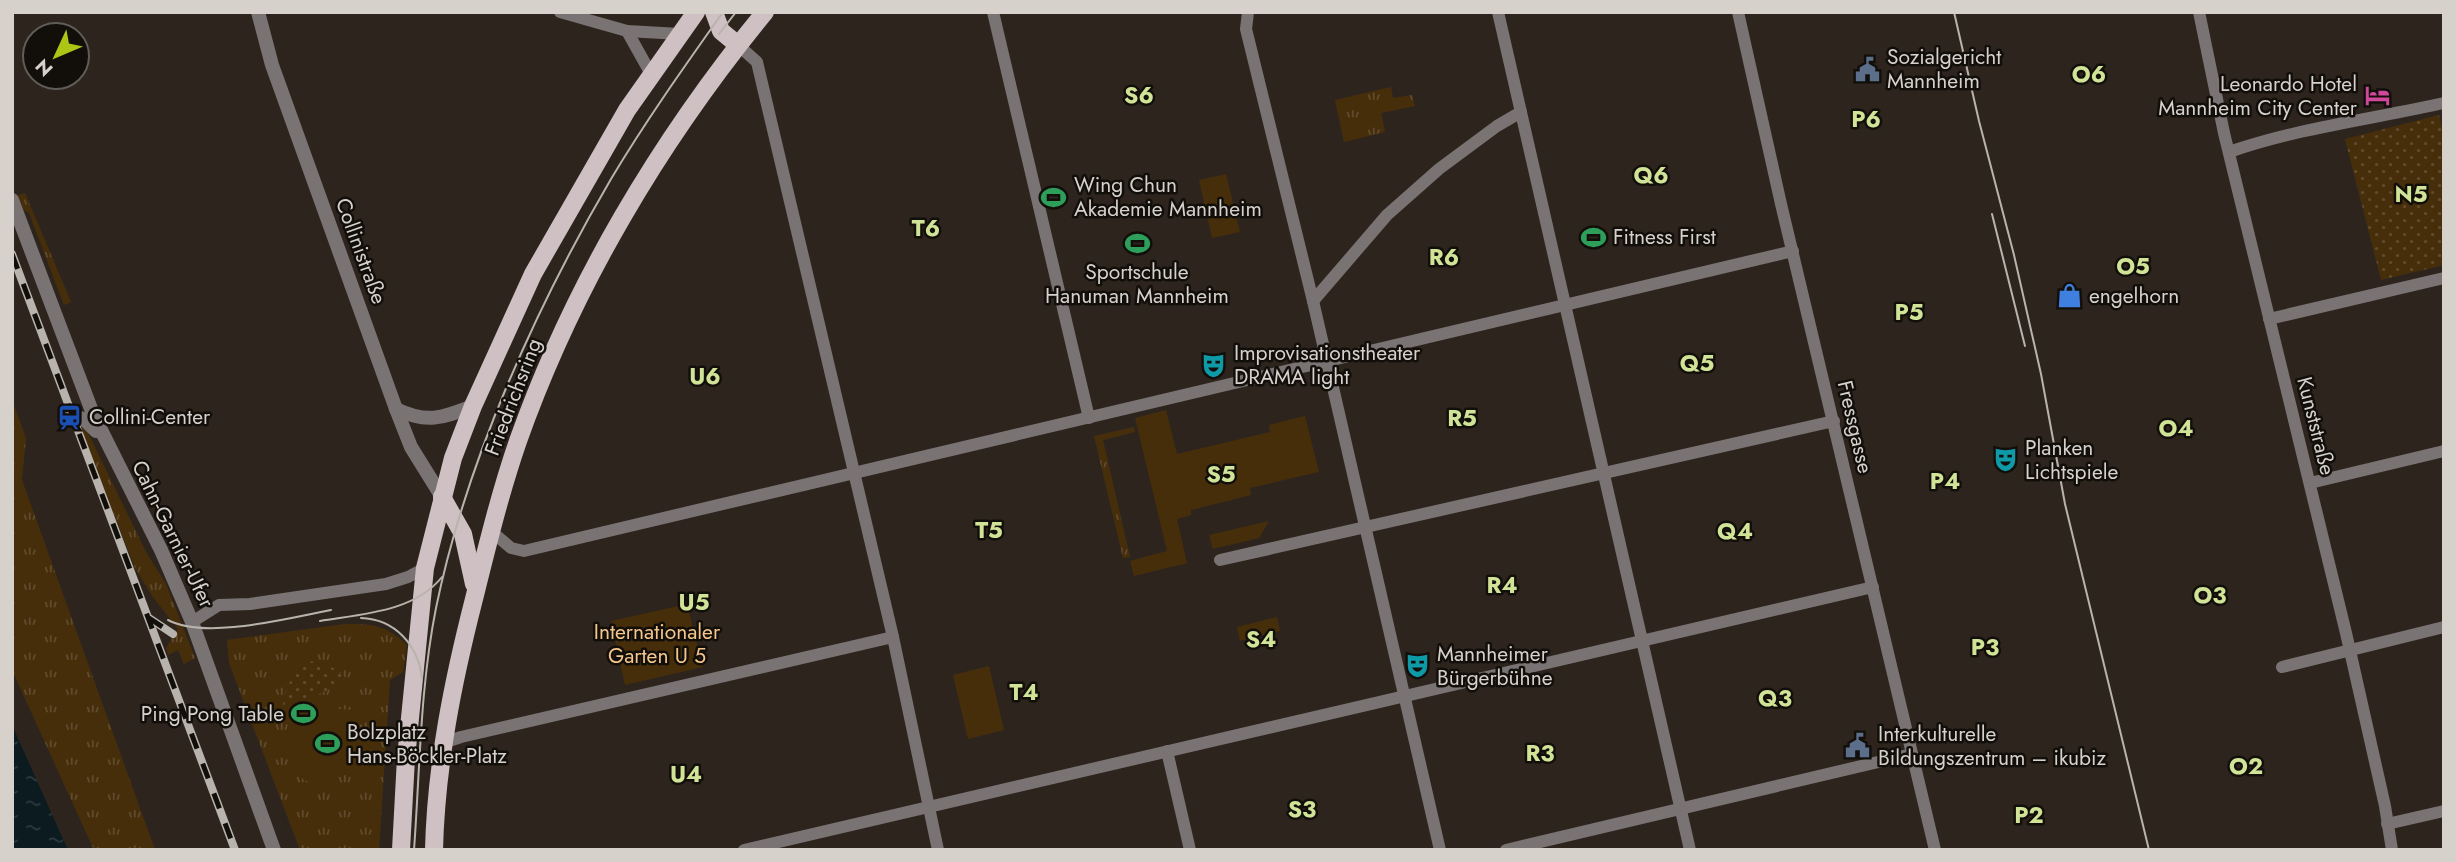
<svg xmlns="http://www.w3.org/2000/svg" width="2456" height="862" font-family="Jost,sans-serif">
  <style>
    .grass { fill: url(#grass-tufts) }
    .park { fill: url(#park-dots) }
    .garden { fill: #472e0b }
    .water { fill: url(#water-ripples) }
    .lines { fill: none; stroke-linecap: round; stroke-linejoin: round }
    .minor { stroke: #7a7374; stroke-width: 12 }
    .tertiary { stroke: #7a7374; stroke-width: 14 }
    .primary { stroke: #cfc1c3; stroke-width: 18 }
    .tram { stroke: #b9b3ad; stroke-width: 2 }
    .rail-casing { stroke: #b9b3ad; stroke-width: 8 }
    .rail { stroke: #120f0b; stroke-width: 5; stroke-dasharray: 16; stroke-linecap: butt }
    .labels { text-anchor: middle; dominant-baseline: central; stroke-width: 5; stroke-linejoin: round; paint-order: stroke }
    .poi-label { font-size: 21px; fill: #d6d1cb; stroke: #120f0b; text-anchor: start }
    .street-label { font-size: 21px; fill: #d6d1cb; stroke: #120f0b }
    .park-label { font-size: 21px; fill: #f5c68c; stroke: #120f0b }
    .neighbourhood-label { font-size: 23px; font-weight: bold; fill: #d1e397; stroke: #120f0b }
  </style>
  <defs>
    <pattern id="grass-tufts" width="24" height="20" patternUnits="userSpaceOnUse" patternTransform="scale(1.75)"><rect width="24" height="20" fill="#472e0b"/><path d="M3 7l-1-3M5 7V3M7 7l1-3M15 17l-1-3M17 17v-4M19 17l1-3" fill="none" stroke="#614b2d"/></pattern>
    <pattern id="park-dots" width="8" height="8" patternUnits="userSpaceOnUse" patternTransform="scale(1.75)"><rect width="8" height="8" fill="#472e0b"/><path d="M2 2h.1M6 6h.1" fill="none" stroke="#614b2d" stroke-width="1.8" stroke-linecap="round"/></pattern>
    <pattern id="water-ripples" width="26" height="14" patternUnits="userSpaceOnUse" patternTransform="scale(1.75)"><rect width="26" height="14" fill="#0b1b20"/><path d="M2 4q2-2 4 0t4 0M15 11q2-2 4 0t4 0" fill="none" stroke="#2e3b3f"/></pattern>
  </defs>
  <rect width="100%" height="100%" fill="#2d251d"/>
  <g class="grass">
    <polygon points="1391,87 1393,98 1412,95 1415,106 1381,113 1385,132 1344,142 1335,100"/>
    <polygon points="25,193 71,302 64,305 29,213 24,210 16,196"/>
    <polygon points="12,400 26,438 22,480 155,850 94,850 12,670"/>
    <polygon points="1134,427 1135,432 1103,440 1130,557 1123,558 1094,436"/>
    <polygon points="80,428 86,429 146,552 166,584 195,658 184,664 178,650 168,655 166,648 178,629 153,597 135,568"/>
    <path d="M 345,624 C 373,624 386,625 407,645 L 403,672 L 390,680 L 379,850 L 300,850 L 229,663 L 227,640 Z"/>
  </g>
  <g class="park">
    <polygon points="2439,115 2444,135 2444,265 2381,280 2345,139"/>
    <path d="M 314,661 L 336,669 L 348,680 L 301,703 L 286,716 C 278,695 291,680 303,663 Z"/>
  </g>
  <g class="garden">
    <polygon points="1226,174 1240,232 1212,238 1199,180"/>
    <polygon points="1166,410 1177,454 1270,432 1269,425 1305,416 1319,472 1250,488 1251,495 1191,510 1191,515 1177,519 1187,563 1134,576 1130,561 1167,551 1135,418"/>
    <polygon points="1269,521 1259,538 1213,549 1209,535"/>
    <polygon points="687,604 703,667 625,685 611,621"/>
    <polygon points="1277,617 1280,631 1240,641 1237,627"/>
    <polygon points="989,666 1004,730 968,739 953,675"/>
    <path d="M 338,709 L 351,710 C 372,735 342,783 311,782 C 304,781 298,776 294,770 C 279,745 320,719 338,709 Z"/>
  </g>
  <polygon class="water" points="12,725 68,850 12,850"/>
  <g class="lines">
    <g class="minor">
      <polyline points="560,12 627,31 680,34"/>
      <polyline points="993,12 1089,418"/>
      <polyline points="1248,12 1246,29 1313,301 1440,850"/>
      <polyline points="1498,12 1690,850"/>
      <polyline points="1738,12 1781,204 1935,850"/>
      <polyline points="2199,12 2224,133 2346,633 2385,806 2392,850"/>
      <polyline points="627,31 651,74"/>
      <polyline points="738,45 757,62 893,637 938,850"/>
      <path d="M 2229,152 C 2298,128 2372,119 2444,103"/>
      <polyline points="1313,301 1387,215 1439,169 1497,126 1521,112"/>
      <polyline points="2269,319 2444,278"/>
      <polyline points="2310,483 2444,451"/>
      <polyline points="491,531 511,548 524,551 1793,251"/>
      <polyline points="1220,560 1834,421"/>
      <polyline points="192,622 219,605 250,604 386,584 408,577 425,568"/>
      <polyline points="2282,667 2444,627"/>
      <polyline points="443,743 461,737 893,637"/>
      <polyline points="1167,751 1190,850"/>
      <polyline points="2387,824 2444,811"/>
      <polyline points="744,850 1873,587"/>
      <polyline points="1506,850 1912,754"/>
    </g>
    <g class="tertiary">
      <polyline points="258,12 272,65 396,409 411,447 442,497"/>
      <polyline points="12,200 93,414 161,550 192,622 274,850"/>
      <path d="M 396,409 C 427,424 442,418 473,406"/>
      <polyline points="68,416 84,419 96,431"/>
    </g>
    <g class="primary">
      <polyline points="714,12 721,31 738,45"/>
      <polyline points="442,497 463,534 474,584"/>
      <polyline points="401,850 406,758 425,568 453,458 473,406 533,274 627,110 696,12"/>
      <path d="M 434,850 C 436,765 453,681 474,599 C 487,547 500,493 518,441 C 573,286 660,140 765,12"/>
    </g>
    <g class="tram">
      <polyline points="1954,12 1979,121 2014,255 2041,374 2065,504 2149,850"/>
      <polyline points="719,34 736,12"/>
      <polyline points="1992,214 2025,346"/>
      <path d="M 361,618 C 395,619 418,645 422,678"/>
      <path d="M 168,620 C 206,640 288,618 331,610"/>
      <path d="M 320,621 C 362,614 414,612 442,577"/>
      <path d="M 414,850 C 420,769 420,688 436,608 C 466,462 536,307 611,179 C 645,122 684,67 723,12"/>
    </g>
    <defs>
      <g id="rail">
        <polyline points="12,254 235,850"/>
        <polyline points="149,618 173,634"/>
      </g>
    </defs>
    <use href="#rail" class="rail-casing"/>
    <use href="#rail" class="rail"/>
  </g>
  <defs>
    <symbol id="civic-bare" viewBox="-9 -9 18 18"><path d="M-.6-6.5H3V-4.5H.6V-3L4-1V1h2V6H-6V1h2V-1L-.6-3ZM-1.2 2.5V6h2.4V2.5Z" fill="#5c6f8a" stroke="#120f0b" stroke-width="2.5" paint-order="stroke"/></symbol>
    <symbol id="hotel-bare" viewBox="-9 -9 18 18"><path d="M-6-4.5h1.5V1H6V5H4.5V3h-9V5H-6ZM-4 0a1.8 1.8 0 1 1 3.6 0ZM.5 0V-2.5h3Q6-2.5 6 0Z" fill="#d1479c" stroke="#120f0b" stroke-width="2.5" paint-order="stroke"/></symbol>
    <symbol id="stadium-bare" viewBox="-9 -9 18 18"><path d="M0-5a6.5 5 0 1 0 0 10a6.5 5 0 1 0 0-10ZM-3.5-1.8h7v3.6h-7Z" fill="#2e9e5b" stroke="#120f0b" stroke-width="2.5" paint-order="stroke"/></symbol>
    <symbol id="shop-bare" viewBox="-9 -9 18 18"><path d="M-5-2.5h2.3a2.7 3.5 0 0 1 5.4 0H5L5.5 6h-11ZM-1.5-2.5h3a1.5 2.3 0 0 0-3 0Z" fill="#3f7fe0" stroke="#120f0b" stroke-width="2.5" paint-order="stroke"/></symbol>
    <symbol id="theatre-bare" viewBox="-9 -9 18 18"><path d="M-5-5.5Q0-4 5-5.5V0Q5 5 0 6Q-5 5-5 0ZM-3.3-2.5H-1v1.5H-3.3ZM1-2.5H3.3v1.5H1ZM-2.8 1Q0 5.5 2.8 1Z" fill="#0f9aa8" stroke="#120f0b" stroke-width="2.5" paint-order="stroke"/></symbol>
    <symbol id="station-bare" viewBox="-9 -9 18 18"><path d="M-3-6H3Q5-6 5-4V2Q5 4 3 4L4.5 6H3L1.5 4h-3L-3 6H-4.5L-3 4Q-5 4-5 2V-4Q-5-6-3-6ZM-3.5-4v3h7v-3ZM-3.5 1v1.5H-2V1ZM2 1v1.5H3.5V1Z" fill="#1a4fb4" stroke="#120f0b" stroke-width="2.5" paint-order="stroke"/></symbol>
  </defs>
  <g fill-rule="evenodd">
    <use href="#civic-bare" x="1850" y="52" width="35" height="35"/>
    <use href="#hotel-bare" x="2360" y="78" width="35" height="35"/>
    <use href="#stadium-bare" x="1036" y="180" width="35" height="35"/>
    <use href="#stadium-bare" x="1576" y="220" width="35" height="35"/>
    <use href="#stadium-bare" x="1120" y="226" width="35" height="35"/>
    <use href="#shop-bare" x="2052" y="278" width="35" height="35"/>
    <use href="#theatre-bare" x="1196" y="348" width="35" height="35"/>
    <use href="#station-bare" x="52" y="400" width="35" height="35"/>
    <use href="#theatre-bare" x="1988" y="442" width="35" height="35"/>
    <use href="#theatre-bare" x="1400" y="648" width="35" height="35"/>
    <use href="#stadium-bare" x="286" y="696" width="35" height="35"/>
    <use href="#stadium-bare" x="310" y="726" width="35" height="35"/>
    <use href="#civic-bare" x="1840" y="728" width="35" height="35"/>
  </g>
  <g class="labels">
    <g class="poi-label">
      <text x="1887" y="57">Sozialgericht<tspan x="1887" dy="24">Mannheim</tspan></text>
      <text x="2357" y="84" text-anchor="end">Leonardo Hotel<tspan x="2357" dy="24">Mannheim City Center</tspan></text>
      <text x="1074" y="185">Wing Chun<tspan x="1074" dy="24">Akademie Mannheim</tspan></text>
      <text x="1613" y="237">Fitness First</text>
      <text x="1137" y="272" text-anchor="middle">Sportschule<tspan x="1137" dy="24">Hanuman Mannheim</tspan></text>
      <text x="2089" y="296">engelhorn</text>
      <text x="1234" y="353">Improvisationstheater<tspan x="1234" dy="24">DRAMA light</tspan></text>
      <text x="89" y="417">Collini-Center</text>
      <text x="2025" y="448">Planken<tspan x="2025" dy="24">Lichtspiele</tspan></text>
      <text x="1437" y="654">Mannheimer<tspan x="1437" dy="24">Bürgerbühne</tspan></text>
      <text x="284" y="714" text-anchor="end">Ping Pong Table</text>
      <text x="347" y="732">Bolzplatz<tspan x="347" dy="24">Hans-Böckler-Platz</tspan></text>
      <text x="1878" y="734">Interkulturelle<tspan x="1878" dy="24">Bildungszentrum – ikubiz</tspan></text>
    </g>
    <g class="street-label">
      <text transform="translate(361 251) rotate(70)">Collinistraße</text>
      <text transform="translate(513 397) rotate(-69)">Friedrichsring</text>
      <text transform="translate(2316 426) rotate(76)">Kunststraße</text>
      <text transform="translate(1855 427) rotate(77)">Fressgasse</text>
      <text transform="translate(173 534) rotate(64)">Cahn-Garnier-Ufer</text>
    </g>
    <g class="park-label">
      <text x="657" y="632">Internationaler<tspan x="657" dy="24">Garten U 5</tspan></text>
    </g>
    <g class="neighbourhood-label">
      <text x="2089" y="74">O6</text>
      <text x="1139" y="95">S6</text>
      <text x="1866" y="119">P6</text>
      <text x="1651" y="175">Q6</text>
      <text x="2411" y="194">N5</text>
      <text x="926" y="228">T6</text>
      <text x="1444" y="257">R6</text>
      <text x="2133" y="266">O5</text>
      <text x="1909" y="312">P5</text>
      <text x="1697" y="363">Q5</text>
      <text x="705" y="376">U6</text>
      <text x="1462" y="418">R5</text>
      <text x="2176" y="428">O4</text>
      <text x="1221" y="474">S5</text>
      <text x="1945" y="481">P4</text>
      <text x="989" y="530">T5</text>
      <text x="1735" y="531">Q4</text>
      <text x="1502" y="585">R4</text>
      <text x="2210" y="595">O3</text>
      <text x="694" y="602">U5</text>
      <text x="1261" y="639">S4</text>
      <text x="1985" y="647">P3</text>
      <text x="1024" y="692">T4</text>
      <text x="1775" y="698">Q3</text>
      <text x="1540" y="753">R3</text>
      <text x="2246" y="766">O2</text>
      <text x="686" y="774">U4</text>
      <text x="1302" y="809">S3</text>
      <text x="2029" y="815">P2</text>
    </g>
  </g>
  <rect width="2456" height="862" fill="none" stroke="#d6d1cb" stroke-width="28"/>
  <g transform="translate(56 56) rotate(226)"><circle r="33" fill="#120f0b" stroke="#605d58" stroke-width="2"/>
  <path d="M0-5L12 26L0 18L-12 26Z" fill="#abc615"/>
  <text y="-10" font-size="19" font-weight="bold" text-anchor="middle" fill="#d6d1cb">N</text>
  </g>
</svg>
